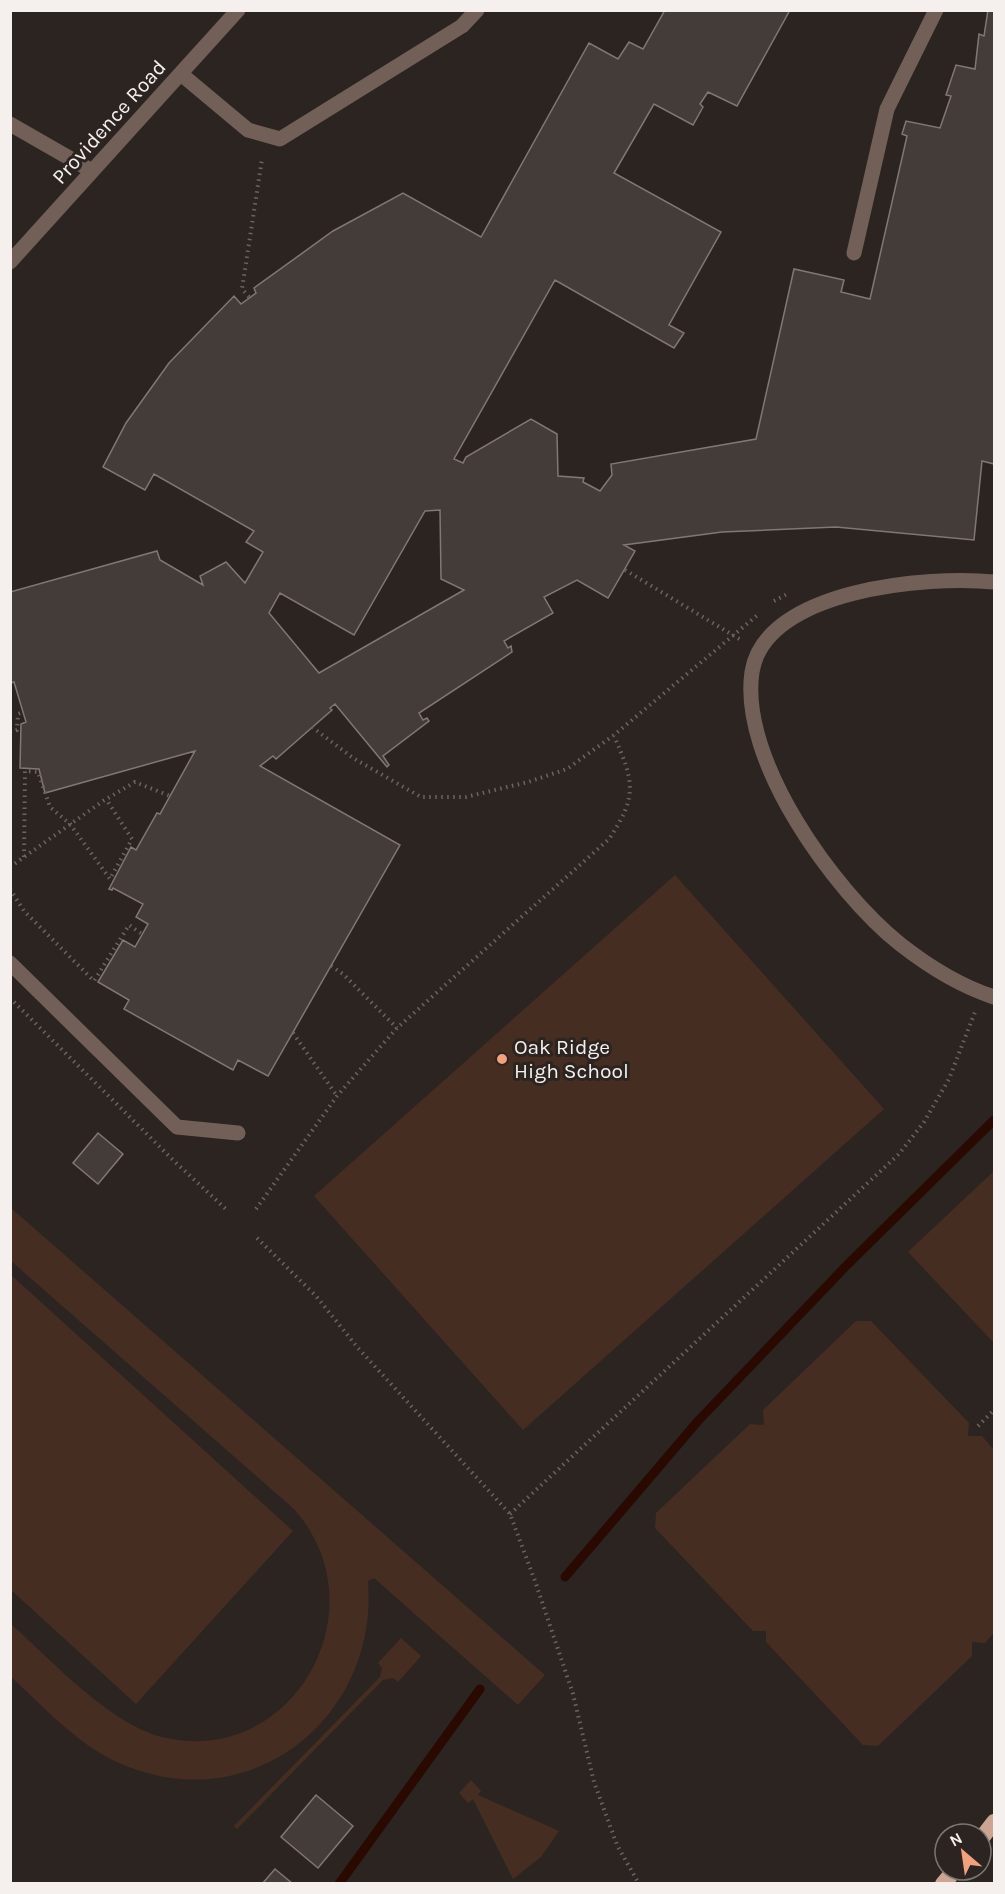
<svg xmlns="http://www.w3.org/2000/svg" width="1005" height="1894" font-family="Karla,sans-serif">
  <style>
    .green { fill: #462d22 }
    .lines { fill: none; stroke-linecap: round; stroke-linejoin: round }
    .stream { stroke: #290900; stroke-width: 9 }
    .building { fill: #433c38; stroke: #817875; stroke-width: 1.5; fill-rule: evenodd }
    .path { stroke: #6b6462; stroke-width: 4; stroke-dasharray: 1.5 4.5; stroke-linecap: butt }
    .service { stroke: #726058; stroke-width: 15 }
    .tertiary { stroke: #726058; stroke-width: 15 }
    .trunk { stroke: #cda492; stroke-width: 16 }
    .poi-dot { fill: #f1a17d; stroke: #2c2421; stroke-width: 2 }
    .labels { text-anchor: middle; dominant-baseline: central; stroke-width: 6; stroke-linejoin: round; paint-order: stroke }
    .street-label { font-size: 21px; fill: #f5f0ee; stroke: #2c2421 }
    .poi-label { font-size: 21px; fill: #f5f0ee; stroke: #2c2421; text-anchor: start }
  </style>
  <rect width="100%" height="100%" fill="#2c2421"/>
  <g class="green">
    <polygon points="675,875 884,1109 523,1430 314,1196"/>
    <polygon points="994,1171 994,1343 908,1252"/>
    <path d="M 11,1208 L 545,1675 L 518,1705 L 374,1578 L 368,1581 C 379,1720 247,1822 117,1762 C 77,1744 43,1706 11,1677 L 11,1624 C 51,1660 110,1724 162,1737 C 292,1769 383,1609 294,1509 L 11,1261 Z"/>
    <polygon points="10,1274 293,1531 136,1704 11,1590"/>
    <polygon points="856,1321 871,1321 969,1423 968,1436 982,1436 994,1450 994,1633 985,1643 972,1642 972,1656 878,1746 863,1745 766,1642 766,1631 753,1631 655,1528 656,1513 750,1424 764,1425 763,1410"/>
    <polygon points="401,1638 421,1656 398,1682 393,1678 383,1680 237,1829 234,1826 380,1677 382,1668 378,1663"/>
    <polygon points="471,1780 481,1791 478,1795 559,1831 541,1857 513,1879 473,1799 468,1803 459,1793"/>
  </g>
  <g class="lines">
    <g class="stream">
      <polyline points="565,1577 698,1421 847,1265 994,1120"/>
      <polyline points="339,1884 480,1689"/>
    </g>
  </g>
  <g class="building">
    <path d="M 665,10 L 790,10 L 737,106 L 708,92 L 700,104 L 703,107 L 693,125 L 654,104 L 614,173 L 721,232 L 669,325 L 684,333 L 674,348 L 555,280 L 454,459 L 463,463 L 466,457 L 531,419 L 557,434 L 558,476 L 584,478 L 583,482 L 600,491 L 612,475 L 611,464 L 756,439 L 794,269 L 844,280 L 841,292 L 870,299 L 907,136 L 902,134 L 906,121 L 940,128 L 951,96 L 946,95 L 956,65 L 975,69 L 979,34 L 984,36 L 988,10 L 994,10 L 994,464 L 982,461 L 974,540 L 836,527 L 722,532 L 624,545 L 635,551 L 608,598 L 577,580 L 544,597 L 553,613 L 504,641 L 508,648 L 511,646 L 512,652 L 419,713 L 423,720 L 427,718 L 429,721 L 383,756 L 389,765 L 387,767 L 335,704 L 330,708 L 332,710 L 276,759 L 273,756 L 260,766 L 400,845 L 268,1076 L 238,1060 L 233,1070 L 124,1009 L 129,1000 L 98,982 L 123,940 L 135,947 L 148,924 L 136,917 L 143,904 L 113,888 L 112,890 L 109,889 L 131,847 L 136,850 L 157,813 L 160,814 L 195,751 L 45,793 L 39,769 L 20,768 L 21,724 L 26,722 L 14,682 L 10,683 L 10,592 L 157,551 L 160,560 L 203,585 L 200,576 L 226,562 L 245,583 L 263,552 L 246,542 L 254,531 L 154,474 L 145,490 L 103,467 L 126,423 L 169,363 L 234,296 L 241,304 L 256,293 L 254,288 L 333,231 L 403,193 L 481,237 L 589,43 L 618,59 L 629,42 L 643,49 ZM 440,510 L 441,579 L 464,590 L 319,673 L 269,613 L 280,593 L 354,635 L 425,511 Z"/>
    <polygon points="98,1133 123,1154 98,1184 73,1163"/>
    <polygon points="316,1795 353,1826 318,1868 281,1837"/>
    <polygon points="275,1869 293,1884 262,1884"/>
  </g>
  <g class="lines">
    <g class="path">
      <polyline points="249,297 242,289 262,159"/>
      <polyline points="625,570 741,640"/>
      <polyline points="774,601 789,593"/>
      <polyline points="312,727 353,758 421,797 466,797 528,782 567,769 614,735 760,613"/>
      <polyline points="10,732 17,730 18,714 23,712"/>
      <polyline points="24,857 25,771 38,772 50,807 70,824 110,879 132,839 106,799"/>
      <polyline points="10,867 103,801 135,782 170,796"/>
      <polyline points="10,889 24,911 94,981 129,925 142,934"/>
      <polyline points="331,966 343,974 397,1028"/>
      <polyline points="14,1002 174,1161 228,1211"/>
      <polyline points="293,1033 337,1096"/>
      <path d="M 256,1209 L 337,1096 L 397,1028 L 609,839 C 638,796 634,781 614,736"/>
      <polyline points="257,1238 316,1296 358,1348 510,1514 535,1581 573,1694 594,1782 617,1845 639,1884"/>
      <polyline points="978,1426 994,1410"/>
      <polyline points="510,1514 899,1154 924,1122 949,1079 975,1012"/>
    </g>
    <g class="service">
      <polyline points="181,74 248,130 280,139 462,26 477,10"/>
      <polyline points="10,124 92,171"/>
      <polyline points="854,253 887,109 936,10"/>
      <path d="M 994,582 C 929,575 765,589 752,672 C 739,760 834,891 900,944 C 928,966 960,986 994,997"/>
      <polyline points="10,963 177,1127 238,1133"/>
    </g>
    <polyline class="tertiary" points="10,262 238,10"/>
    <g class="trunk">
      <polyline points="981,1839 994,1822"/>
      <polyline points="943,1884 955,1870"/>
    </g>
  </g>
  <circle class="poi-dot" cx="502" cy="1059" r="6"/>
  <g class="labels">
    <g class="street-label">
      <text transform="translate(109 122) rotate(-48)">Providence Road</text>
    </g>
    <g class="poi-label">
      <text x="514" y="1047">Oak Ridge<tspan x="514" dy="24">High School</tspan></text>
    </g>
  </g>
  <rect width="1005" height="1894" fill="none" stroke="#f5f0ee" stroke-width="24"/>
  <g transform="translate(963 1852) rotate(331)"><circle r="28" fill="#2c2421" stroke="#7c7673" stroke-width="1.5"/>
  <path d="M0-4.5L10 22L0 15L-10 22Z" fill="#f1a17d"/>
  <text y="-9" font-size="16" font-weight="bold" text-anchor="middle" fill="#f5f0ee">N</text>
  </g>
</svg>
